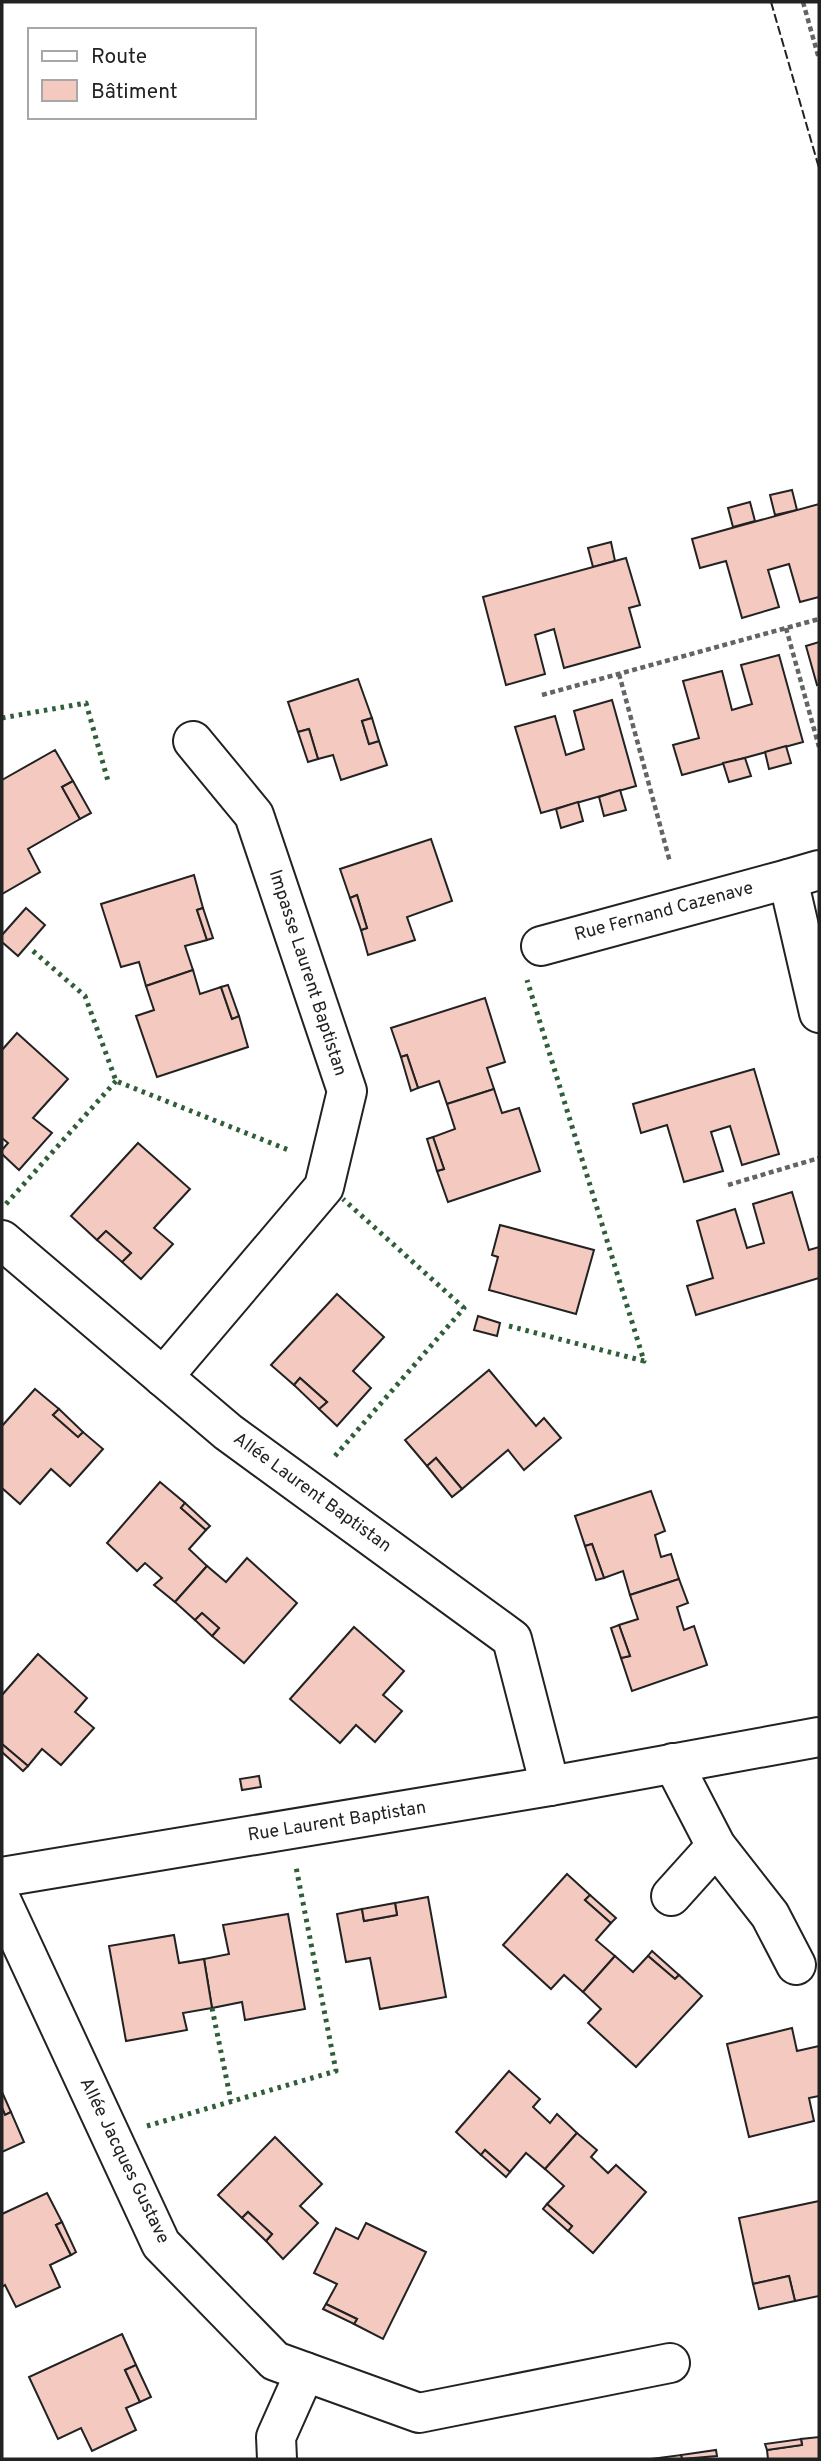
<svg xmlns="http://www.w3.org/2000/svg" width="821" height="2461" font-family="Overpass,sans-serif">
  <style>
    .building { fill: #f3c9c0; stroke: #222; stroke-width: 2 }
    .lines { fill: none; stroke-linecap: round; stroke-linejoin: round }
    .minor-casing { stroke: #222; stroke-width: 42 }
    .path { stroke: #646464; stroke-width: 4.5; stroke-dasharray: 5 3.5; stroke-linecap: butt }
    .minor { stroke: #fff; stroke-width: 38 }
    .hedge { stroke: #2f5e38; stroke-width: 5; stroke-dasharray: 3.5 5; stroke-linecap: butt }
    .fence { stroke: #222; stroke-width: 2; stroke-dasharray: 9 3.5; stroke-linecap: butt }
    .labels { text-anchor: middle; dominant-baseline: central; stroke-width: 5; stroke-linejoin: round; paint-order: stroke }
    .street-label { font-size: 18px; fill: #222; stroke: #fff }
  </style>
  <rect width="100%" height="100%" fill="#fff"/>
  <g class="building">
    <polygon points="792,490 797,510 775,515 770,495"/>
    <polygon points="750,502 755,521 733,527 728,508"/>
    <polygon points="819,504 819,597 800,602 789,564 768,570 779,607 742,618 726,561 700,568 692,539"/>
    <polygon points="611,542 615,561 593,567 588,548"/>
    <polygon points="626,558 640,605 629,608 640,647 564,668 554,629 535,635 545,674 506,685 483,597"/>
    <polygon points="819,642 819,684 817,685 806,646"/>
    <polygon points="779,655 803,742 682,775 673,745 699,738 683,681 722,671 732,710 752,704 741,665"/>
    <polygon points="358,679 372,718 362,721 369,744 379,741 387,765 341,780 333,755 318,759 309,729 298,732 288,702"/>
    <polygon points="612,700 636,786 541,813 515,727 555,716 566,755 584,749 574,711"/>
    <polygon points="372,718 379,741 369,744 362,721"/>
    <polygon points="309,729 318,759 308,762 298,732"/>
    <polygon points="786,746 791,763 769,769 765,752"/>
    <polygon points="55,750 73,781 62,787 80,819 28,849 40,872 2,894 2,780"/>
    <polygon points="745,758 751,776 729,782 723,763"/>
    <polygon points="73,781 91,813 80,819 62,787"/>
    <polygon points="620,790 626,810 604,816 599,797"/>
    <polygon points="578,802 583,821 561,828 556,809"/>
    <polygon points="431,839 452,901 407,917 415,940 368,955 361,930 367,928 357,895 350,898 340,869"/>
    <polygon points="194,875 203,908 197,910 207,940 185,946 193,970 146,986 139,962 121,967 101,904"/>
    <polygon points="357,895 367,928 361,930 350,898"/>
    <polygon points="26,908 45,925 18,956 2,942 2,935"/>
    <polygon points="203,908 213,938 207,940 197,910"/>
    <polygon points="193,970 200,994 221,987 232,1019 239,1016 248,1047 157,1077 136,1016 154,1010 146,986"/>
    <polygon points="228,985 239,1016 232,1019 221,987"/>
    <polygon points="485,998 505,1062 487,1068 494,1089 447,1104 439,1081 418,1088 407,1055 401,1057 391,1028"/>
    <polygon points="17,1033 68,1079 33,1118 52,1133 19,1170 2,1154 2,1150 8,1143 2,1138 2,1050"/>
    <polygon points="407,1055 418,1088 411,1091 401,1057"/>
    <polygon points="754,1069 779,1154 742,1165 730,1126 711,1132 723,1171 684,1182 667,1125 641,1133 633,1104"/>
    <polygon points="494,1089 502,1113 519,1108 540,1171 448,1202 437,1171 444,1169 433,1137 455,1129 447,1104"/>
    <polygon points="433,1137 444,1169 437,1171 427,1139"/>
    <polygon points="138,1143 190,1189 154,1228 173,1244 141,1279 122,1262 131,1253 106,1231 97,1240 71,1216"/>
    <polygon points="792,1192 809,1250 819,1247 819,1278 696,1315 687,1286 713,1278 697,1221 735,1209 747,1248 764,1243 753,1204"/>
    <polygon points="500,1225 594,1250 576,1314 489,1290 498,1257 492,1255"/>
    <polygon points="106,1231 131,1253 122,1262 97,1240"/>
    <polygon points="337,1294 384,1337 353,1371 371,1388 337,1426 319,1409 327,1402 300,1378 294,1385 271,1365"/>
    <polygon points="478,1316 500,1323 497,1336 474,1330"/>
    <polygon points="489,1370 536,1426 544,1418 561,1438 524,1470 508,1450 462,1489 436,1458 427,1466 405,1440"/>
    <polygon points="300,1378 327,1402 319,1409 294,1385"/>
    <polygon points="35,1389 59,1409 53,1415 78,1437 83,1432 103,1449 70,1486 51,1469 20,1504 2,1488 2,1426"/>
    <polygon points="59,1409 83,1432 78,1437 53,1415"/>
    <polygon points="436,1458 462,1489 452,1497 427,1466"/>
    <polygon points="160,1482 185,1503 181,1508 206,1530 189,1549 207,1566 175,1602 154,1585 162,1578 145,1563 137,1571 107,1543"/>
    <polygon points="651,1491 665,1531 655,1535 661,1557 671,1554 679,1579 630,1595 623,1571 604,1578 592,1544 585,1546 575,1516"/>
    <polygon points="185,1503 210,1526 206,1530 181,1508"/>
    <polygon points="592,1544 604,1578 596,1580 585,1546"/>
    <polygon points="247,1558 297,1603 244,1663 212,1636 219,1628 202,1613 195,1620 175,1602 207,1566 226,1582"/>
    <polygon points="679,1579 688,1603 677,1607 684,1630 694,1626 707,1665 632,1691 621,1658 630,1656 619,1625 638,1619 630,1595"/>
    <polygon points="202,1613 219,1628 212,1636 195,1620"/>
    <polygon points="619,1625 630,1656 621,1658 611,1628"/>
    <polygon points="354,1627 404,1671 383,1695 402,1711 375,1742 356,1725 340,1743 290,1699"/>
    <polygon points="38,1654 87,1698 75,1712 94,1728 61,1765 42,1749 28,1766 2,1744 2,1695"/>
    <polygon points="2,1744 28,1766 23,1771 2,1752"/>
    <polygon points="259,1776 261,1787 242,1790 240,1779"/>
    <polygon points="567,1874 590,1895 585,1900 611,1923 596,1940 615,1956 583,1992 564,1975 551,1989 503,1945"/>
    <polygon points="590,1895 616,1918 611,1923 585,1900"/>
    <polygon points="428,1897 446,1997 380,2009 370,1958 346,1962 337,1914 362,1909 364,1921 397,1915 395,1903"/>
    <polygon points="395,1903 397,1915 364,1921 362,1909"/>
    <polygon points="288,1914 305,2009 245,2020 242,2002 212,2008 204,1959 229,1954 223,1925"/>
    <polygon points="174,1935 179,1963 204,1959 212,2008 183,2013 187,2030 126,2041 109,1946"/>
    <polygon points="652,1951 679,1975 675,1979 648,1956"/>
    <polygon points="615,1956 633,1972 648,1956 675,1979 679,1975 702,1996 636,2067 588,2023 601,2009 583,1992"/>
    <polygon points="792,2028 797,2051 819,2046 819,2096 809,2098 814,2121 749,2137 727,2044"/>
    <polygon points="509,2071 540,2099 533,2107 550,2123 557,2114 577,2133 545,2169 526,2153 510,2172 485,2150 481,2155 456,2132"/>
    <polygon points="2,2092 11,2112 5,2115 2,2108"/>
    <polygon points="2,2108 5,2115 11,2112 24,2142 2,2152"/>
    <polygon points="577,2133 597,2150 591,2157 608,2173 616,2165 646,2192 593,2253 568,2231 572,2226 547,2204 564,2186 545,2169"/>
    <polygon points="275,2137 322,2184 300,2206 318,2223 283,2259 266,2241 272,2234 248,2212 242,2218 218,2195"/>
    <polygon points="485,2150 510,2172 506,2177 481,2155"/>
    <polygon points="47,2193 62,2222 56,2225 71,2255 50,2265 60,2287 16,2307 5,2285 2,2287 2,2214"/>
    <polygon points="819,2201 819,2296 795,2301 789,2276 753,2284 739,2218"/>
    <polygon points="547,2204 572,2226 568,2231 543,2209"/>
    <polygon points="248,2212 272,2234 266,2241 242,2218"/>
    <polygon points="62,2222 76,2252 71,2255 56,2225"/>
    <polygon points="366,2223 426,2252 383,2339 354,2324 357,2319 326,2304 337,2284 314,2273 336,2228 358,2239"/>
    <polygon points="789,2276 795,2301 759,2309 753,2284"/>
    <polygon points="326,2304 357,2319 354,2324 323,2309"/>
    <polygon points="122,2334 136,2365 125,2370 140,2402 126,2408 136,2430 92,2451 81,2428 58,2439 29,2377"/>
    <polygon points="136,2365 151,2397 140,2402 125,2370"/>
    <polygon points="819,2437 819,2459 768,2459 767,2450 802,2445 801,2439"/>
    <polygon points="801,2439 802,2445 767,2450 765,2444"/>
    <polygon points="716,2450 717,2456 682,2459 681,2455"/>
    <polygon points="681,2455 682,2459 651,2459"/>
  </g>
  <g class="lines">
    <defs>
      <g id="minor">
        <polyline points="788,879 819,870"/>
        <polyline points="541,946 788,879 819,1013"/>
        <polyline points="2,1240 228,1432 512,1639 550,1786"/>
        <polyline points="163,1377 324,1187 347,1091 254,815 193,741"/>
        <polyline points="673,1763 716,1846 770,1915 796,1965"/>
        <polyline points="2,1877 550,1786 819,1737"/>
        <polyline points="671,1896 716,1846"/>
        <polyline points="2,1902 161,2244 275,2361 419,2413 670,2363"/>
        <polyline points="277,2459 276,2437 305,2372"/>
      </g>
    </defs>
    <use href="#minor" class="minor-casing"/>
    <g class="path">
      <polyline points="803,2 819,59"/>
      <polyline points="786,628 819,747"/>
      <polyline points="619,674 670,862"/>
      <polyline points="542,695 819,619"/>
      <polyline points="728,1185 819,1158"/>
    </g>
    <use href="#minor" class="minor"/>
    <g class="hedge">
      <polyline points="2,718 86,703 108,781"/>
      <polyline points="33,951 85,996 116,1081 291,1151"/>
      <polyline points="6,1204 116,1081"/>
      <polyline points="509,1326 644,1361 527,980"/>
      <polyline points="335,1456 464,1308 343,1199"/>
      <polyline points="212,2008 231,2101"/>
      <polyline points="147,2126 336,2071 296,1867"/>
    </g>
    <polyline class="fence" points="771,2 819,168"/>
  </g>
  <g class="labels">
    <g class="street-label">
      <text transform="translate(664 912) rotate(-15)">Rue Fernand Cazenave</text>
      <text transform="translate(307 973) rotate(72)">Impasse Laurent Baptistan</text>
      <text transform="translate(312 1493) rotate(36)">Allée Laurent Baptistan</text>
      <text transform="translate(337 1822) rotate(-9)">Rue Laurent Baptistan</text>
      <text transform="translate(124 2161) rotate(64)">Allée Jacques Gustave</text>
    </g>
  </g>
  <rect width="821" height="2461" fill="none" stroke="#222222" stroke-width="7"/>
  <rect x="28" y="28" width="228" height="91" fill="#ffffff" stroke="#a7a7a7" stroke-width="2"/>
  <rect x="42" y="51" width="35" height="10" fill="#ffffff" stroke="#a7a7a7" stroke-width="2"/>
  <text x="91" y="63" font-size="21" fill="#222222">Route</text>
  <rect x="42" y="80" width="35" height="21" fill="#f3c9c0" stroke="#a7a7a7" stroke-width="2"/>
  <text x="91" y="98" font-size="21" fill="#222222">Bâtiment</text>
</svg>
